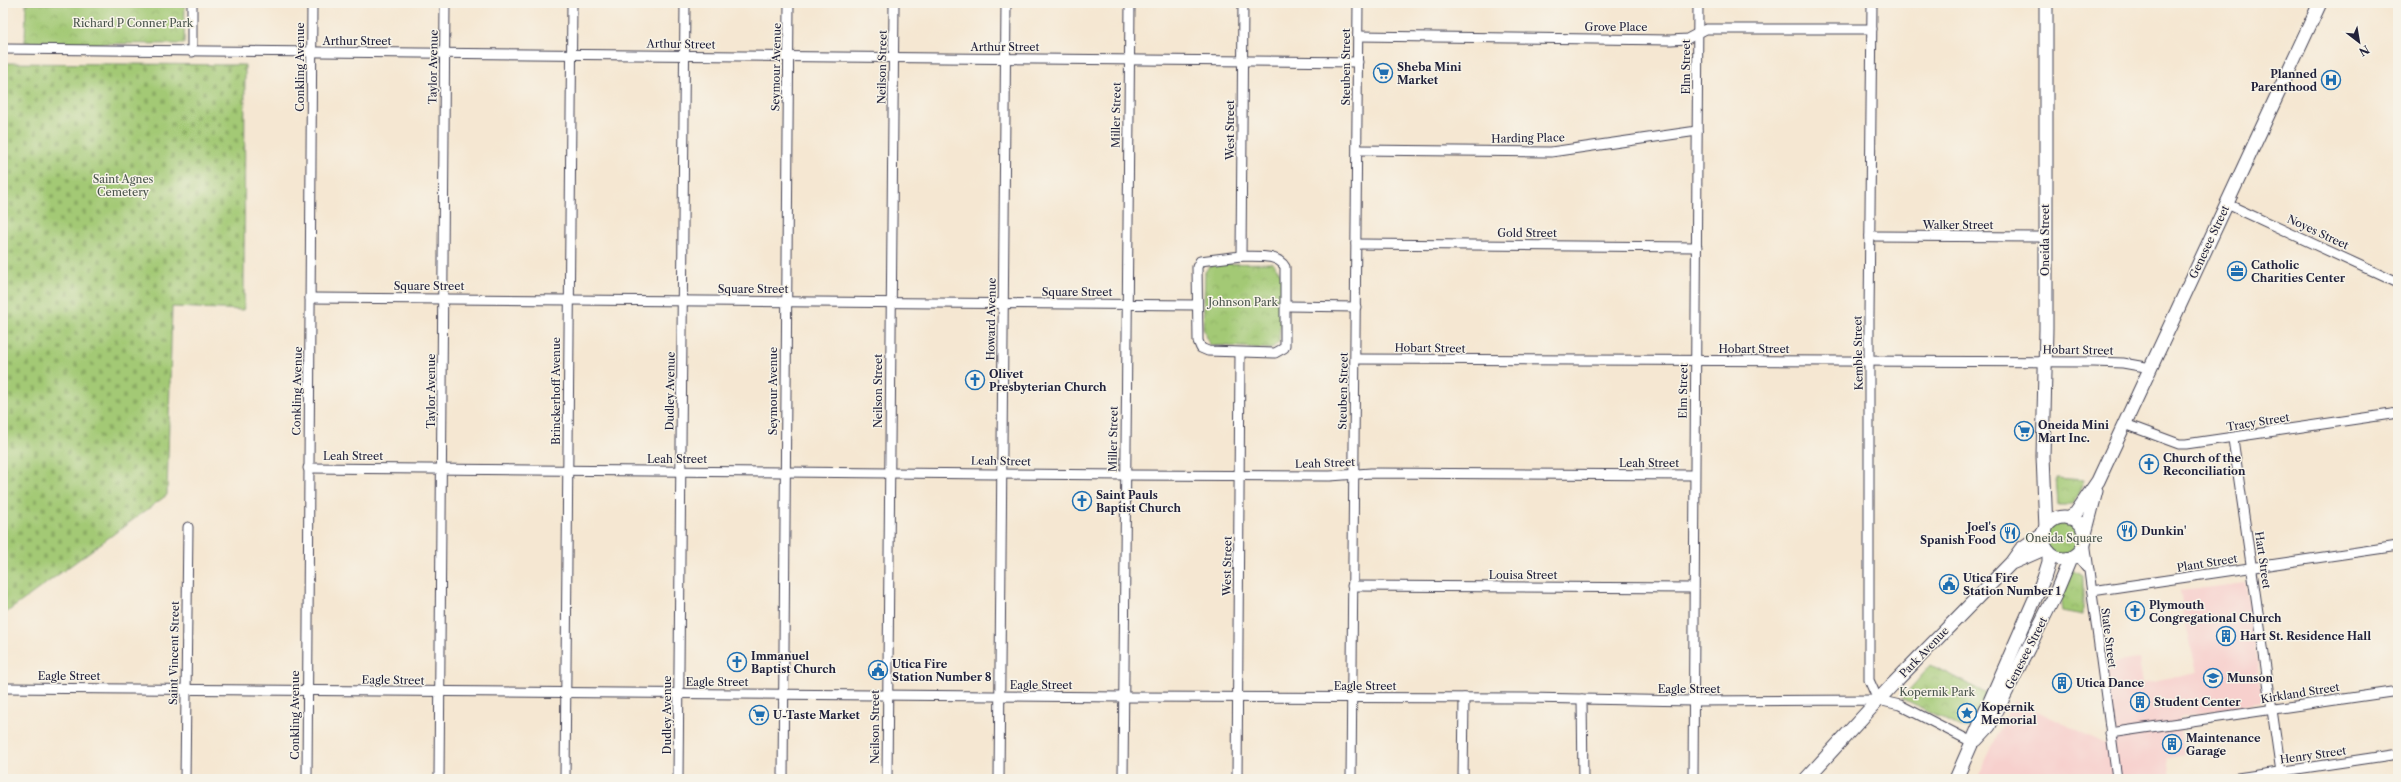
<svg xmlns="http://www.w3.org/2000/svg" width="2401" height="782" font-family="'Libre Caslon Text',serif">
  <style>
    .built { fill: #f7d0cd }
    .cemetery { fill: url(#cemetery-stones); stroke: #627658 }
    .park { fill: url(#park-crowns); stroke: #627658 }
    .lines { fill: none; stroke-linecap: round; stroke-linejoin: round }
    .street-casing { stroke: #424052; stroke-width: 11 }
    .secondary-casing { stroke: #424052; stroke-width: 15 }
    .street { stroke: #fff; stroke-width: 9 }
    .secondary { stroke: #fff; stroke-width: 13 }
    .labels { text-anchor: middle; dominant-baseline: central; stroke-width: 3; stroke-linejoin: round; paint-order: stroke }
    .park-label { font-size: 11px; fill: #49544c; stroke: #f7f3e8 }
    .street-label { font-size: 11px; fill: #22223b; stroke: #f7f3e8 }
    .poi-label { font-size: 11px; font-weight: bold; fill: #22223b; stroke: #f7f3e8; text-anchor: start }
  </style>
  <defs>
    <pattern id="cemetery-stones" width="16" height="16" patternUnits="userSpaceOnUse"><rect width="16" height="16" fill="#a3c974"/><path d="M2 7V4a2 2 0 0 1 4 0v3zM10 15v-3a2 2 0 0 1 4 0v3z" fill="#8cac65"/></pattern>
    <pattern id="park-crowns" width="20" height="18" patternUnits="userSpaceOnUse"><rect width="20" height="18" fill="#a3c974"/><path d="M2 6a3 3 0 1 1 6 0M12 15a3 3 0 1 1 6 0" fill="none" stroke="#8cac65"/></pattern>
  </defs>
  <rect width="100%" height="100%" fill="#f7f3e8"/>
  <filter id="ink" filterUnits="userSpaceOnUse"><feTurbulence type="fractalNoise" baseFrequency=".025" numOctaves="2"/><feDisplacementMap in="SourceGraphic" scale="8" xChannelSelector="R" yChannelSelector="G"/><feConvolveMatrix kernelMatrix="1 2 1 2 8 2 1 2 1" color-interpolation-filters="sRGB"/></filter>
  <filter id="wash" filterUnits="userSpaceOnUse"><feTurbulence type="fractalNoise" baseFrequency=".012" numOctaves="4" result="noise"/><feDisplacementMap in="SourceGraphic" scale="16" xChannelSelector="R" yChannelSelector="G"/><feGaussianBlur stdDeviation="0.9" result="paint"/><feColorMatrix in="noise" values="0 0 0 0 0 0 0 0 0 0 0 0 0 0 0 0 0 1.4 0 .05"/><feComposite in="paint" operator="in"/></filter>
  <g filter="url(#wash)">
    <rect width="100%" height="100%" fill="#f5e7d2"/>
    <polygon class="built" points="2246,583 2263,702 2179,717 2184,754 2168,758 2171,779 1977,779 2014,700 2112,747 2100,665 2139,660 2143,683 2197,672 2186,630 2180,591"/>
    <polygon class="cemetery" points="3,63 245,65 244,310 172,307 167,495 3,615"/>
    <g class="park">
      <polygon points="26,3 185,3 184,44 25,43"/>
      <polygon points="1273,263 1283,277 1279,342 1271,349 1210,345 1203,328 1205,272 1209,267 1216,264"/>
      <polygon points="2056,478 2084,480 2073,505 2058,505"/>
      <circle cx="2064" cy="538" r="20"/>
      <path d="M 2073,570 L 2083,576 L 2083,615 L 2062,611 C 2059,600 2063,576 2073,570 Z"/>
      <polygon points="1931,665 1987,694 1970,727 1959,727 1902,698"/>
    </g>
  </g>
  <g filter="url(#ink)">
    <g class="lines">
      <defs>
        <g id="street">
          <polyline points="1872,3 1869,317 1869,680 1878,700"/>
          <polyline points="1358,36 1671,40 1687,39 1706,29 1872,29"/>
          <polyline points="3,49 1358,62"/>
          <polyline points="192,52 192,3"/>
          <polyline points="1358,150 1551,152 1697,131"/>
          <polyline points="2227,204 2398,283"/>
          <polyline points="1870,236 2045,237"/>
          <polyline points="1356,244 1697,247"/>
          <path d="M 1241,256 C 1255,257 1277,253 1285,267 L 1285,345 L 1284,348 L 1275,353 L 1208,351 L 1201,348 L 1198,341 L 1197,267 L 1200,261 Z"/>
          <polyline points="1241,256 1243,3"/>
          <polyline points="310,298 1197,305"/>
          <polyline points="1286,306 1356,307"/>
          <polyline points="1356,359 2094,362 2123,363 2151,368"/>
          <polyline points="2125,424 2179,444 2186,444 2398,413"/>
          <polyline points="2233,439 2282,779"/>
          <polyline points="308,468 1125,475 1330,476 1371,473 1694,475"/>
          <polyline points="2085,541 2117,779"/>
          <polyline points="2073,558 2080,559 2089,570"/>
          <polyline points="1352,586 1693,588"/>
          <polyline points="2092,591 2398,546"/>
          <polyline points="3,688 1123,697 1526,698 1692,701 1878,700 1900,705 1974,743"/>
          <polyline points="1582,699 1583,779"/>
          <polyline points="2110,733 2398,691"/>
          <polyline points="185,779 188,527"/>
          <polyline points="307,779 312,3"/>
          <polyline points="439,779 445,3"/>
          <polyline points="565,779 572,3"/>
          <polyline points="678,779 685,3"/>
          <polyline points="783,779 789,3"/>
          <polyline points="887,779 894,3"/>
          <polyline points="999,779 1006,3"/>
          <polyline points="1123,779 1130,3"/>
          <polyline points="1237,779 1240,353"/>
          <polyline points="1351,779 1358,3"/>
          <polyline points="1463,779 1464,698"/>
          <polyline points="1693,779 1698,3"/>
          <polyline points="2231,779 2398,754"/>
        </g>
        <g id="secondary">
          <polyline points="2046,3 2046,329 2043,456 2046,529"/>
          <circle cx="2064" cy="538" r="21"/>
          <polyline points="2068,518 2076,513 2098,481 2320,3"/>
          <polyline points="2085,534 2096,491"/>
          <polyline points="2014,562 2046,548"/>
          <polyline points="1976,740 1989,726 2055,595 2070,559"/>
          <polyline points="1806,779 1893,684 2011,563 2021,549 2045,532"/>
          <polyline points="1956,779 2044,578 2049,562 2049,552"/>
        </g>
      </defs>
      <use href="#street" class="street-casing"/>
      <use href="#secondary" class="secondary-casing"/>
      <use href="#street" class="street"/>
      <use href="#secondary" class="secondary"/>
    </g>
  </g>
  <defs>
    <symbol id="supermarket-ring" viewBox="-11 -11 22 22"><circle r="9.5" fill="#f7f3e8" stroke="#1f6fb2" stroke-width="1.5"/><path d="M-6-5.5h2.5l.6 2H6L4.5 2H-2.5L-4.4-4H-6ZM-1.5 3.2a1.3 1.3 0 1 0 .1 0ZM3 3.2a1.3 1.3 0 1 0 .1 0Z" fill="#1f6fb2"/></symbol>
    <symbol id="hospital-ring" viewBox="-11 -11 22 22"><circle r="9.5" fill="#f7f3e8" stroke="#1f6fb2" stroke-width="1.5"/><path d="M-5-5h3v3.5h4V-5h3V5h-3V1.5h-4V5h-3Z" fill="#1f6fb2"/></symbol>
    <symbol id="office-ring" viewBox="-11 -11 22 22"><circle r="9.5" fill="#f7f3e8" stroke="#1f6fb2" stroke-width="1.5"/><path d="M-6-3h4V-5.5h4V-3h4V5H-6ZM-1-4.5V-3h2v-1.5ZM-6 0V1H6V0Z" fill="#1f6fb2"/></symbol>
    <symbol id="church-ring" viewBox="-11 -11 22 22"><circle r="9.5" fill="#f7f3e8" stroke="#1f6fb2" stroke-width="1.5"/><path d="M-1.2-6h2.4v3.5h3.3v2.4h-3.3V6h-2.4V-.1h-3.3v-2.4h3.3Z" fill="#1f6fb2"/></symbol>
    <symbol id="restaurant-ring" viewBox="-11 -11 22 22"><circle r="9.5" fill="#f7f3e8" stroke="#1f6fb2" stroke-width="1.5"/><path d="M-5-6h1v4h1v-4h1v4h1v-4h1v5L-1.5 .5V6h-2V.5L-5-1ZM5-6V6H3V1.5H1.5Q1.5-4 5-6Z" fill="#1f6fb2"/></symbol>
    <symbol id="civic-ring" viewBox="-11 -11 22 22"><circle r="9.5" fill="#f7f3e8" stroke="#1f6fb2" stroke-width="1.5"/><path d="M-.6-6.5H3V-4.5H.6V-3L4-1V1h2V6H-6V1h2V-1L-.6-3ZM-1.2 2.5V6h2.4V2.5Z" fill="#1f6fb2"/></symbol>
    <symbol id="building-ring" viewBox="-11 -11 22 22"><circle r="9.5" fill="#f7f3e8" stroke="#1f6fb2" stroke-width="1.5"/><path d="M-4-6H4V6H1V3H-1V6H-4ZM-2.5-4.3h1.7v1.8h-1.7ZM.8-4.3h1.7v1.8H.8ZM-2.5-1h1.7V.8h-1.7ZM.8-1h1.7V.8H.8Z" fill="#1f6fb2"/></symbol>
    <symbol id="university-ring" viewBox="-11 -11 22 22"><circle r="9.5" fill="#f7f3e8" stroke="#1f6fb2" stroke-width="1.5"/><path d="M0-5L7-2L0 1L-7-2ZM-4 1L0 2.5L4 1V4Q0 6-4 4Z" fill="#1f6fb2"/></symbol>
    <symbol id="sight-ring" viewBox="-11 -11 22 22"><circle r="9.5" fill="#f7f3e8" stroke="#1f6fb2" stroke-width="1.5"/><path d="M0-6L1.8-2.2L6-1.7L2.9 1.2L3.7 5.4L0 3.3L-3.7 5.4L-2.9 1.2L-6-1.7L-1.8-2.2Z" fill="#1f6fb2"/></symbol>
  </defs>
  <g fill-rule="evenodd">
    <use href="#supermarket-ring" x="1372" y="62" width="22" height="22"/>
    <use href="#hospital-ring" x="2320" y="69" width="22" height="22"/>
    <use href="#office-ring" x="2226" y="260" width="22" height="22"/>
    <use href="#church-ring" x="964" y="369" width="22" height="22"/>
    <use href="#supermarket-ring" x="2013" y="420" width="22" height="22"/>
    <use href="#church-ring" x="2138" y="453" width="22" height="22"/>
    <use href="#church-ring" x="1071" y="490" width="22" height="22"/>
    <use href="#restaurant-ring" x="2116" y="520" width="22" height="22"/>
    <use href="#restaurant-ring" x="1999" y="522" width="22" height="22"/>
    <use href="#civic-ring" x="1938" y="573" width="22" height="22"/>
    <use href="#church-ring" x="2124" y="600" width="22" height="22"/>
    <use href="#building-ring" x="2215" y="625" width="22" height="22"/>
    <use href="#church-ring" x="726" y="651" width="22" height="22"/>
    <use href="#civic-ring" x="867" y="659" width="22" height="22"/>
    <use href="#university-ring" x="2202" y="667" width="22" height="22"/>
    <use href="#building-ring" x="2051" y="672" width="22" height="22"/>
    <use href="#building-ring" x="2129" y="691" width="22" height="22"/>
    <use href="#sight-ring" x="1956" y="702" width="22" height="22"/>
    <use href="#supermarket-ring" x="748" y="704" width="22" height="22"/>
    <use href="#building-ring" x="2161" y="733" width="22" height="22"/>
  </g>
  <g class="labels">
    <g class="park-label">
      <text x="133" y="23">Richard P Conner Park</text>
      <text x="123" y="179">Saint Agnes<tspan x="123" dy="13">Cemetery</tspan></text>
      <text x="1243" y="302">Johnson Park</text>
      <text x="2064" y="538">Oneida Square</text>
      <text x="1937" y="692">Kopernik Park</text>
    </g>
    <g class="street-label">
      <text x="1616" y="27">Grove Place</text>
      <text x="357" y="41">Arthur Street</text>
      <text transform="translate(681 44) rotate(1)">Arthur Street</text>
      <text x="1005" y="47">Arthur Street</text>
      <text transform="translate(300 67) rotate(-90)">Conkling Avenue</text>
      <text transform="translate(433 67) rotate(-89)">Taylor Avenue</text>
      <text transform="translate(776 67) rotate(-89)">Seymour Avenue</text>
      <text transform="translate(882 67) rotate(-89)">Neilson Street</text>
      <text transform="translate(1346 67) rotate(-90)">Steuben Street</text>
      <text transform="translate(1686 67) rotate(-90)">Elm Street</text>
      <text transform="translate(1116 115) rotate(-89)">Miller Street</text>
      <text transform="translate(1230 130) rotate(-90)">West Street</text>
      <text transform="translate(1528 138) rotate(-1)">Harding Place</text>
      <text x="1958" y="225">Walker Street</text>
      <text transform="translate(2318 232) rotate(25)">Noyes Street</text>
      <text x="1527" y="233">Gold Street</text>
      <text transform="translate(2045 240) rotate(-90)">Oneida Street</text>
      <text transform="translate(2209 242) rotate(-65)">Genesee Street</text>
      <text x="429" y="286">Square Street</text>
      <text x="753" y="289">Square Street</text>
      <text x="1077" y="292">Square Street</text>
      <text transform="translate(991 319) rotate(-89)">Howard Avenue</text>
      <text transform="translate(1430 348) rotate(1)">Hobart Street</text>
      <text x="1754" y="349">Hobart Street</text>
      <text transform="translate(2078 350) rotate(1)">Hobart Street</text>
      <text transform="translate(1858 353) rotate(-91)">Kemble Street</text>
      <text transform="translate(297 391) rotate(-89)">Conkling Avenue</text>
      <text transform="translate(431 391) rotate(-90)">Taylor Avenue</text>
      <text transform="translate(556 391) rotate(-90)">Brinckerhoff Avenue</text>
      <text transform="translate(670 391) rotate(-89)">Dudley Avenue</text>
      <text transform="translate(773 391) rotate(-90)">Seymour Avenue</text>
      <text transform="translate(878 391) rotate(-90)">Neilson Street</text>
      <text transform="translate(1343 391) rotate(-89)">Steuben Street</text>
      <text transform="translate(1683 391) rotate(-89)">Elm Street</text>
      <text transform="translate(2258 422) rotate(-9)">Tracy Street</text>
      <text transform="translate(1113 439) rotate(-89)">Miller Street</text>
      <text x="353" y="456">Leah Street</text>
      <text x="677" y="459">Leah Street</text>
      <text transform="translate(1001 461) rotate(1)">Leah Street</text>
      <text transform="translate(1325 463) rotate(-2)">Leah Street</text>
      <text x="1649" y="463">Leah Street</text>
      <text transform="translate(2263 560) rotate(82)">Hart Street</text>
      <text transform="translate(2207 563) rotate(-9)">Plant Street</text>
      <text transform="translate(1227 566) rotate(-89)">West Street</text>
      <text x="1523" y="575">Louisa Street</text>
      <text transform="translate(2109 638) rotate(83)">State Street</text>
      <text transform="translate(1924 652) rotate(-46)">Park Avenue</text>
      <text transform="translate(174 653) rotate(-89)">Saint Vincent Street</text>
      <text transform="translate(2026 653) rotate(-63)">Genesee Street</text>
      <text x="69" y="676">Eagle Street</text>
      <text transform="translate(393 680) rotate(1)">Eagle Street</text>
      <text x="717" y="682">Eagle Street</text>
      <text x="1041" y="685">Eagle Street</text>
      <text x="1365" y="686">Eagle Street</text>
      <text x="1689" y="689">Eagle Street</text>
      <text transform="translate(2300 693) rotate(-9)">Kirkland Street</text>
      <text transform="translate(295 715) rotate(-90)">Conkling Avenue</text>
      <text transform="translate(667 715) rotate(-90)">Dudley Avenue</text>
      <text transform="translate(875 727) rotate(-90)">Neilson Street</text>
      <text transform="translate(2313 755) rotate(-8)">Henry Street</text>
    </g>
    <g class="poi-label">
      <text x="1397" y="67">Sheba Mini<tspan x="1397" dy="13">Market</tspan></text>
      <text x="2317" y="74" text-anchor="end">Planned<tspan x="2317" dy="13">Parenthood</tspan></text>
      <text x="2251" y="265">Catholic<tspan x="2251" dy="13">Charities Center</tspan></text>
      <text x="989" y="374">Olivet<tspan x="989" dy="13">Presbyterian Church</tspan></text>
      <text x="2038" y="425">Oneida Mini<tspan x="2038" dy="13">Mart Inc.</tspan></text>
      <text x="2163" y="458">Church of the<tspan x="2163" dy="13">Reconciliation</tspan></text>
      <text x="1096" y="495">Saint Pauls<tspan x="1096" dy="13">Baptist Church</tspan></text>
      <text x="1996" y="527" text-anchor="end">Joel's<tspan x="1996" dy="13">Spanish Food</tspan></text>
      <text x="2141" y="531">Dunkin'</text>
      <text x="1963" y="578">Utica Fire<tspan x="1963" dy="13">Station Number 1</tspan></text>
      <text x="2149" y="605">Plymouth<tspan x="2149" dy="13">Congregational Church</tspan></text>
      <text x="2240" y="636">Hart St. Residence Hall</text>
      <text x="751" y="656">Immanuel<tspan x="751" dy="13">Baptist Church</tspan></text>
      <text x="892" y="664">Utica Fire<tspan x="892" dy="13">Station Number 8</tspan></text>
      <text x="2227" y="678">Munson</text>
      <text x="2076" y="683">Utica Dance</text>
      <text x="2154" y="702">Student Center</text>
      <text x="1981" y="707">Kopernik<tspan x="1981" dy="13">Memorial</tspan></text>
      <text x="773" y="715">U-Taste Market</text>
      <text x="2186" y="738">Maintenance<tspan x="2186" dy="13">Garage</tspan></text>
    </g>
  </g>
  <rect width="2401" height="782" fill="none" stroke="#f7f3e8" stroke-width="16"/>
  <g transform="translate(2359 42) rotate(149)" stroke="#f7f3e8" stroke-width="3" paint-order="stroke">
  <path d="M0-3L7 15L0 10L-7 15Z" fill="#22223b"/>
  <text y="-6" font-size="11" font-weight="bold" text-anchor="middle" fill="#22223b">N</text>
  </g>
</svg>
